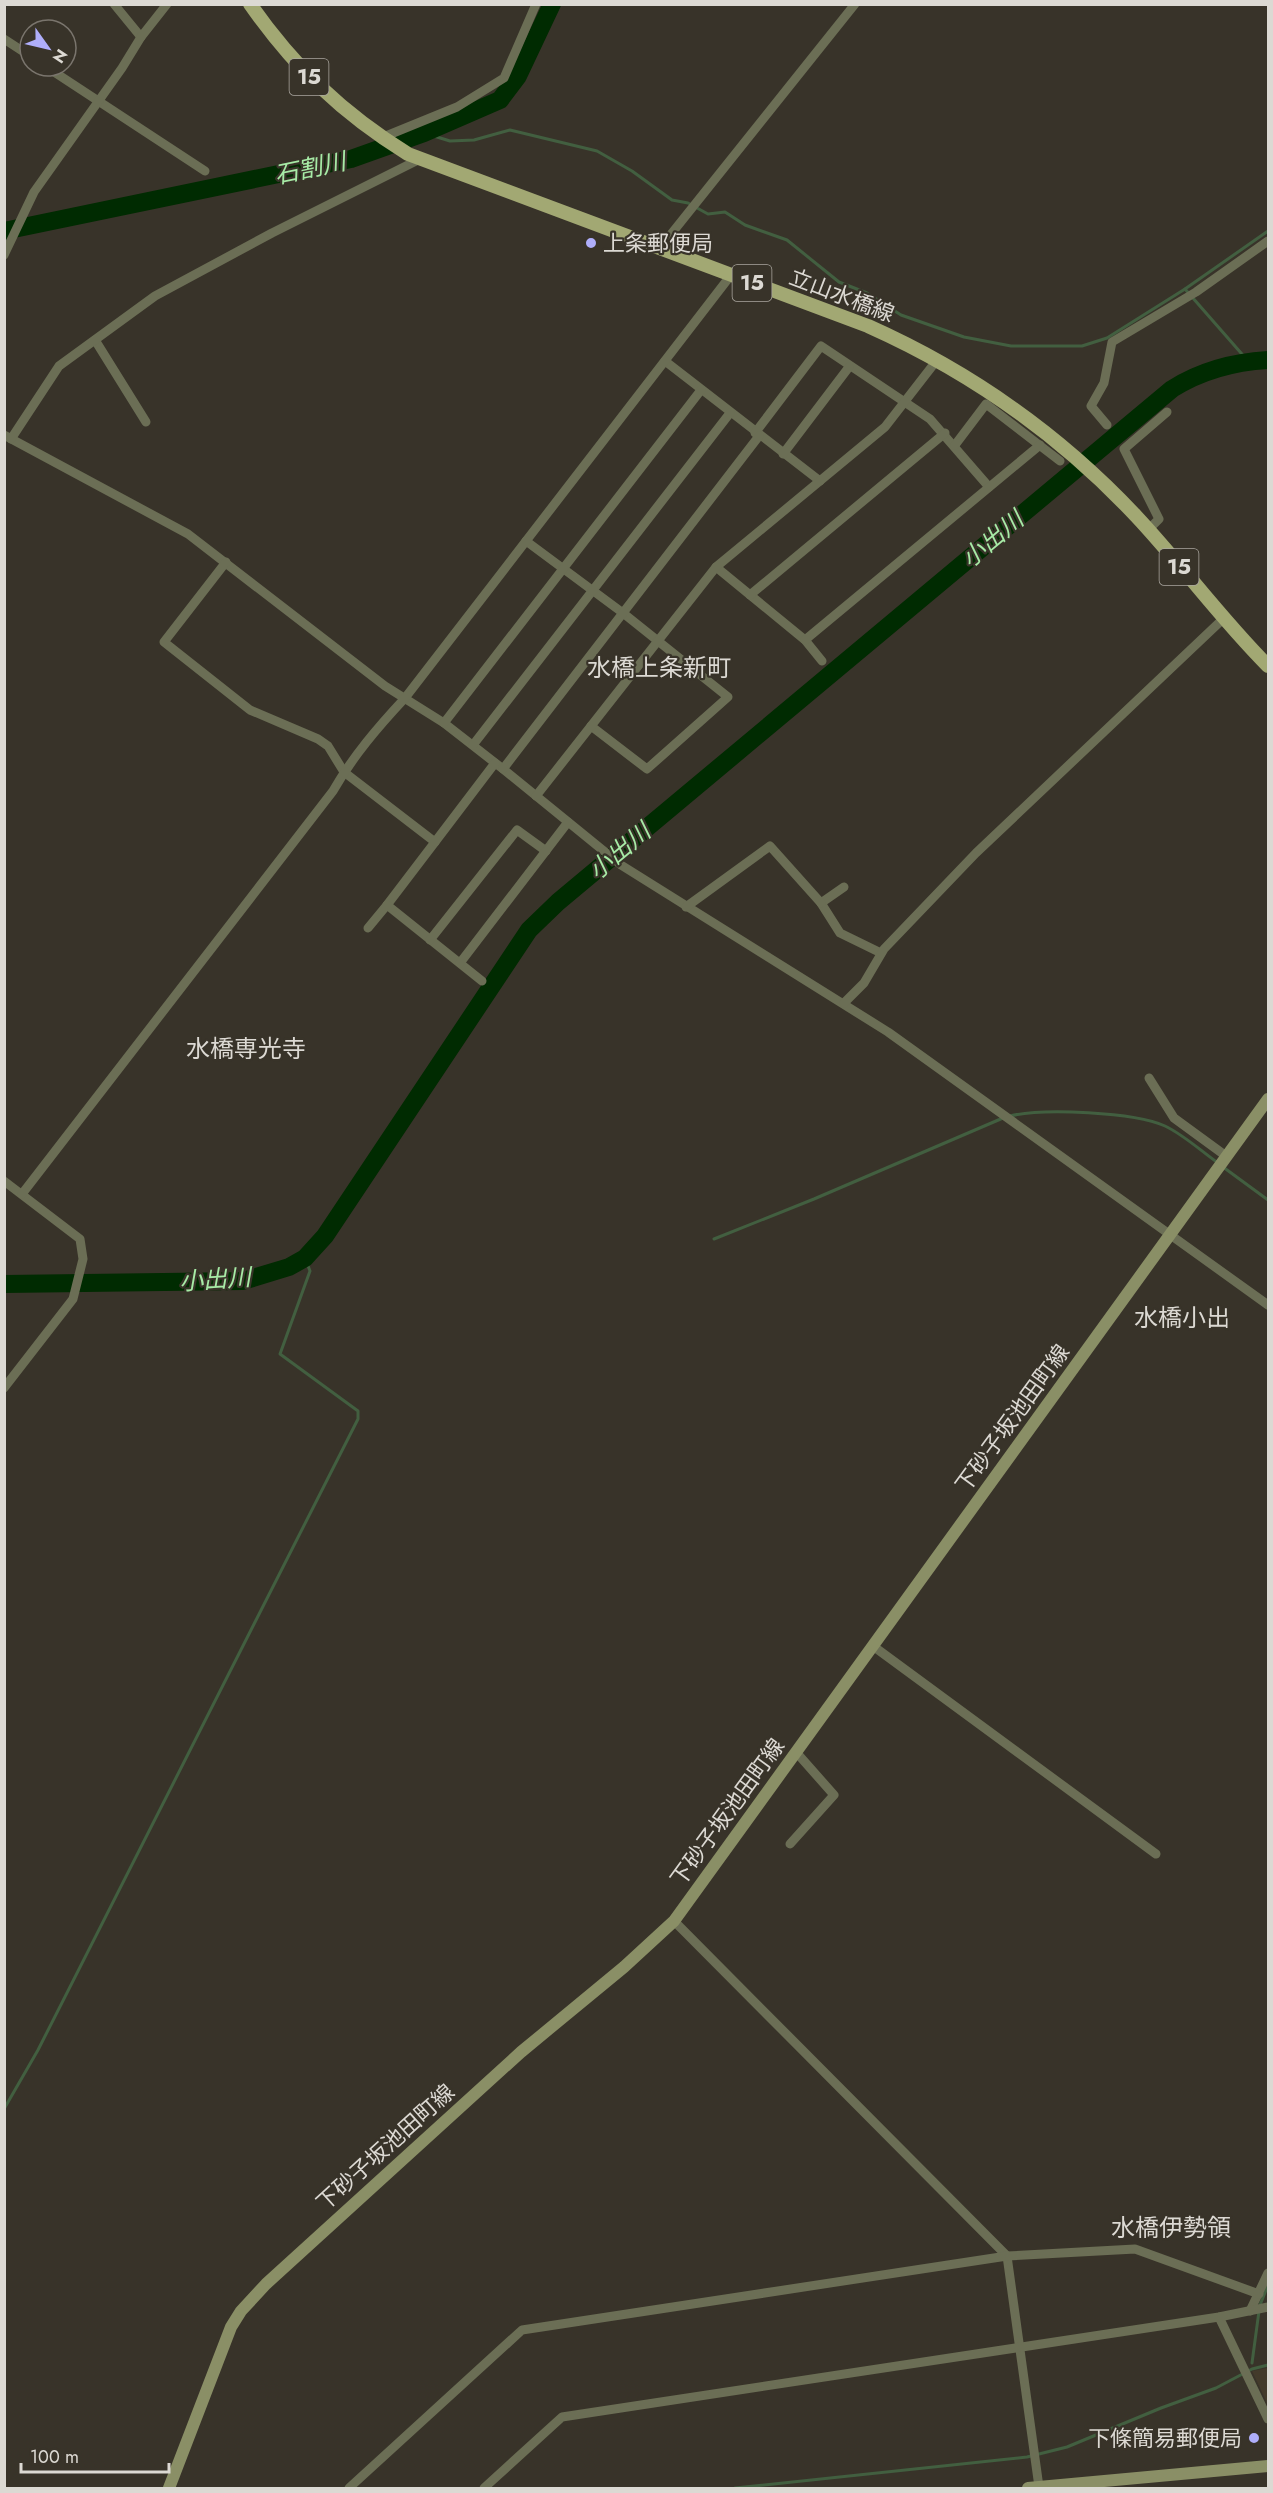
<svg xmlns="http://www.w3.org/2000/svg" width="1273" height="2493" font-family="Jost,'Noto Sans JP',sans-serif">
  <style>
    .built { fill: #433a2b }
    .lines { fill: none; stroke-linecap: round; stroke-linejoin: round }
    .stream { stroke: #425f40; stroke-width: 3 }
    .river { stroke: #002b01; stroke-width: 18 }
    .minor { stroke: #6b6e55; stroke-width: 9 }
    .secondary { stroke: #8a8f66; stroke-width: 12 }
    .primary { stroke: #a2a873; stroke-width: 14 }
    .poi-dot { fill: #afaefa; stroke: #383329; stroke-width: 2 }
    .labels { text-anchor: middle; dominant-baseline: central; stroke-width: 4.5; stroke-linejoin: round; paint-order: stroke }
    .shield { fill: #383329; stroke: #aba7a0; stroke-width: 1.5 }
    .shield-label { font-size: 21px; font-weight: bold; fill: #dcd9d3 }
    .poi-label { font-size: 22px; fill: #dcd9d3; stroke: #383329; text-anchor: start }
    .street-label { font-size: 22px; fill: #dcd9d3; stroke: #383329 }
    .water-label { font-size: 24px; font-style: italic; fill: #a7eba6; stroke: #383329 }
    .neighbourhood-label { font-size: 24px; fill: #dcd9d3; stroke: #383329 }
  </style>
  <rect width="100%" height="100%" fill="#383329"/>
  <polygon class="built" points="1268,2368 1268,2405 1252,2371"/>
  <g class="lines">
    <g class="stream">
      <polyline points="424,133 450,141 474,140 510,130 597,151 632,171 672,200 688,203 708,214 725,212 745,225 787,240 839,282 867,293 901,315 964,337 1011,346 1082,346 1107,338 1185,289 1268,231"/>
      <polyline points="1185,289 1248,361"/>
      <path d="M 1010,1116 C 1043,1108 1134,1112 1165,1126 C 1184,1135 1201,1151 1218,1163"/>
      <polyline points="1223,1167 1268,1200"/>
      <polyline points="714,1239 814,1199 1003,1118"/>
      <polyline points="4,2109 38,2050 358,1419 358,1411 280,1354 310,1271 305,1258"/>
      <polyline points="1260,2305 1268,2285"/>
      <polyline points="1252,2363 1259,2311"/>
      <polyline points="735,2488 1027,2457 1067,2447 1161,2408 1216,2388 1252,2369 1268,2365"/>
    </g>
    <g class="river">
      <polyline points="4,231 351,159 424,133 500,100 518,76 552,4"/>
      <path d="M 4,1284 L 243,1281 L 289,1267 L 305,1258 L 325,1236 L 529,930 L 558,902 L 1172,389 C 1202,370 1233,362 1268,360"/>
    </g>
    <g class="minor">
      <polyline points="114,4 141,37"/>
      <polyline points="4,39 30,56"/>
      <polyline points="45,66 205,171"/>
      <polyline points="381,138 457,107 504,78 536,4"/>
      <polyline points="660,248 855,4"/>
      <polyline points="4,255 34,192 122,68 141,37 167,4"/>
      <polyline points="95,340 146,422"/>
      <polyline points="665,361 820,481"/>
      <polyline points="1107,425 1091,406 1104,383 1112,342 1196,292 1268,241"/>
      <polyline points="755,433 821,346 930,419 989,487"/>
      <polyline points="4,435 188,534 385,686 444,723 503,769 621,865 888,1032 1268,1305"/>
      <polyline points="11,439 59,366 155,296 272,233 418,160"/>
      <polyline points="955,445 986,404 1060,461"/>
      <polyline points="783,454 849,367"/>
      <polyline points="1148,530 1159,519 1124,449 1167,412"/>
      <polyline points="526,541 623,613 728,697 647,769 591,726"/>
      <polyline points="226,562 164,642 250,710 318,739 328,746 344,772 435,842 387,905"/>
      <polyline points="716,567 805,640 822,661"/>
      <polyline points="750,595 945,433"/>
      <polyline points="805,640 1040,445"/>
      <polyline points="444,723 701,390"/>
      <polyline points="473,745 730,413"/>
      <polyline points="503,769 759,436"/>
      <polyline points="536,796 716,567 885,427 937,360"/>
      <polyline points="435,842 495,763"/>
      <polyline points="844,887 821,903 840,933 881,953"/>
      <polyline points="686,907 770,846 821,903"/>
      <polyline points="368,928 387,905 482,981"/>
      <polyline points="430,940 517,830 546,851"/>
      <polyline points="460,963 568,822"/>
      <polyline points="844,1003 864,983 884,949 976,853 1223,619"/>
      <polyline points="1149,1078 1174,1118 1226,1156"/>
      <polyline points="4,1181 80,1239 83,1259 73,1299 4,1388"/>
      <path d="M 22,1194 L 333,791 C 353,756 378,727 405,698 L 731,275"/>
      <polyline points="873,1646 1156,1854"/>
      <polyline points="790,1844 834,1795 796,1752"/>
      <polyline points="674,1921 1007,2256 1039,2487"/>
      <polyline points="1250,2311 1268,2273"/>
      <polyline points="1219,2317 1268,2419"/>
      <polyline points="349,2488 522,2330 1007,2256 1135,2249 1259,2294"/>
      <polyline points="484,2488 562,2417 1219,2317 1268,2307"/>
    </g>
    <g class="secondary">
      <polyline points="169,2488 231,2327 241,2311 266,2284 521,2052 624,1967 674,1921 1268,1099"/>
      <polyline points="1028,2488 1268,2466"/>
    </g>
    <path class="primary" d="M 250,4 C 295,68 342,113 408,154 L 868,326 C 969,371 1060,435 1136,516 C 1182,565 1221,619 1268,666"/>
  </g>
  <g class="poi-dot">
    <circle cx="591" cy="243" r="6"/>
    <circle cx="1254" cy="2438" r="6"/>
  </g>
  <g class="labels">
    <g class="shield">
      <rect x="289.5" y="59" width="39" height="36" rx="4.5"/>
      <rect x="732.5" y="265" width="39" height="36" rx="4.5"/>
      <rect x="1159.5" y="549" width="39" height="36" rx="4.5"/>
    </g>
    <g class="shield-label">
      <text x="309" y="77">15</text>
      <text x="752" y="283">15</text>
      <text x="1179" y="567">15</text>
    </g>
    <g class="poi-label">
      <text x="603" y="243">上条郵便局</text>
      <text x="1242" y="2438" text-anchor="end">下條簡易郵便局</text>
    </g>
    <g class="street-label">
      <text transform="translate(842 295) rotate(21)">立山水橋線</text>
      <text transform="translate(1012 1418) rotate(-54)">下砂子坂池田町線</text>
      <text transform="translate(727 1812) rotate(-54)">下砂子坂池田町線</text>
      <text transform="translate(385 2147) rotate(-42)">下砂子坂池田町線</text>
    </g>
    <g class="water-label">
      <text transform="translate(310 168) rotate(-12)">石割川</text>
      <text transform="translate(992 539) rotate(-40)">小出川</text>
      <text transform="translate(619 851) rotate(-40)">小出川</text>
      <text transform="translate(215 1279) rotate(-4)">小出川</text>
    </g>
    <g class="neighbourhood-label">
      <text x="659" y="667">水橋上条新町</text>
      <text x="246" y="1048">水橋専光寺</text>
      <text x="1182" y="1317">水橋小出</text>
      <text x="1171" y="2227">水橋伊勢領</text>
    </g>
  </g>
  <rect width="1273" height="2493" fill="none" stroke="#dcd9d3" stroke-width="12"/>
  <g transform="translate(48 48) rotate(124)"><circle r="28" fill="#383329" stroke="#7a756d" stroke-width="1.5"/>
  <path d="M0-4.5L10 22L0 15L-10 22Z" fill="#afaefa"/>
  <text y="-9" font-size="16" font-weight="bold" text-anchor="middle" fill="#dcd9d3">N</text>
  </g>
  <path d="M21 2463v9h148v-9" fill="none" stroke="#dcd9d3" stroke-width="3"/>
  <text x="30" y="2463" font-size="18" fill="#dcd9d3" stroke="#383329" stroke-width="4.5" paint-order="stroke">100 m</text>
</svg>
